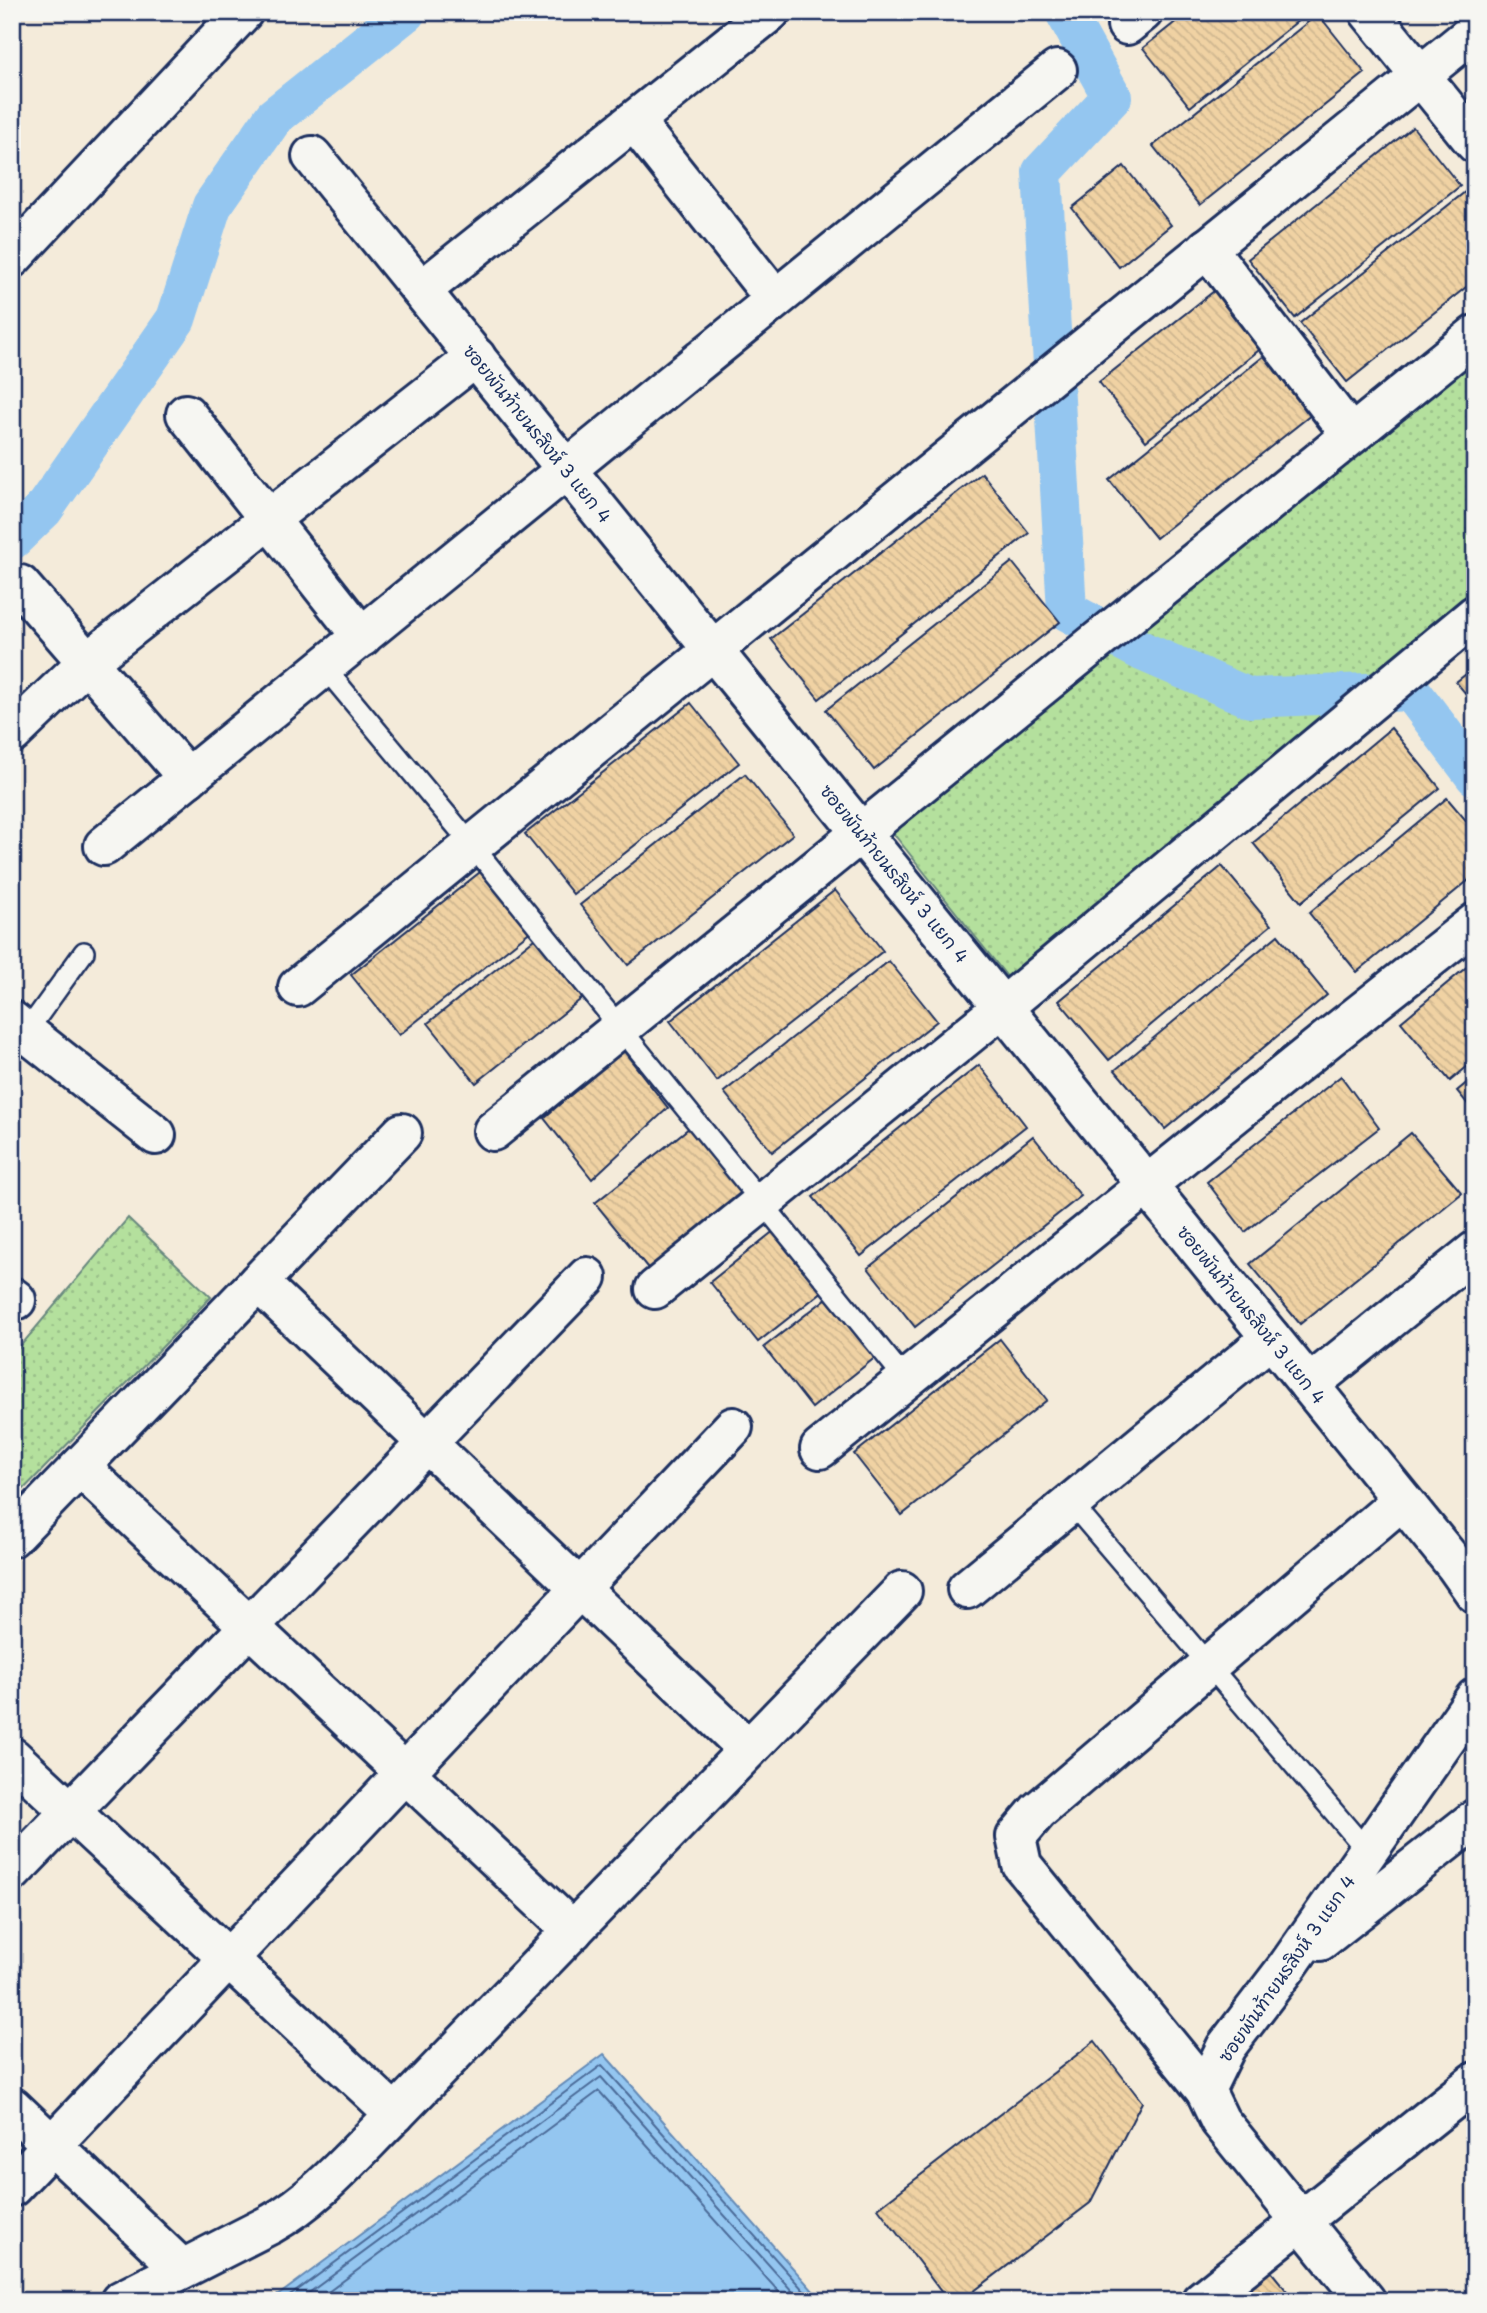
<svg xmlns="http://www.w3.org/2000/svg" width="1487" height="2313" font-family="'Playpen Sans','Playpen Sans Thai',sans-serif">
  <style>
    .park { fill: url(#park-dots); stroke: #68887e; stroke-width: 2 }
    .water { fill: #94c6f0; stroke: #648ab6; stroke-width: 2 }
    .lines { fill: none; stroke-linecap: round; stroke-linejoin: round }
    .shore { stroke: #4b6b98; stroke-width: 2 }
    .canal { stroke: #94c6f0; stroke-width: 40 }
    .building { fill: url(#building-back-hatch); stroke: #1b2f5e; stroke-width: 2 }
    .service-casing { stroke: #1b2f5e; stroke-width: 24 }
    .minor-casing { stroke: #1b2f5e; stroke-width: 44 }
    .service { stroke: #f6f6f2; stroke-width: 19 }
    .minor { stroke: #f6f6f2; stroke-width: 38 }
    .labels { text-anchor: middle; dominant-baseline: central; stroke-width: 5; stroke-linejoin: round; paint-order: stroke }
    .street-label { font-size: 18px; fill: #1b2f5e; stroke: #f6f6f2 }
  </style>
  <defs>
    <pattern id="park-dots" width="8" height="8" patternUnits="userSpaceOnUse" patternTransform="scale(1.75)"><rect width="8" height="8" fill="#b4e09d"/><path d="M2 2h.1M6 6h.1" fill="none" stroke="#9ac08a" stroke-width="1.8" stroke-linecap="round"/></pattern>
    <pattern id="building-back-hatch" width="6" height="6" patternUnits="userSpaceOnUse" patternTransform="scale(1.75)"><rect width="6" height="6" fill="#f0d2a3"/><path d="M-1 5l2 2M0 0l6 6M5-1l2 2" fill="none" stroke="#cdb58f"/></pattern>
  </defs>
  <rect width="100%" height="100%" fill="#f4ebda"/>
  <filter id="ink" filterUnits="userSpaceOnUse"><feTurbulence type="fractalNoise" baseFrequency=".0143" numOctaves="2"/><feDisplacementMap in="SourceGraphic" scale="14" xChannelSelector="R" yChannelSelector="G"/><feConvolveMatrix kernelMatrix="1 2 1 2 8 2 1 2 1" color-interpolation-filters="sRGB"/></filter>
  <g filter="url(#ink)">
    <g class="park">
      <polygon points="1475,358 1475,606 1009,979 889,828"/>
      <polygon points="128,1218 211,1297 12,1501 12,1356"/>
    </g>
    <polygon class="water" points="604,2054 822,2301 267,2301 280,2294"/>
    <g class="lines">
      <g class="shore">
        <polyline points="283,2301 602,2065 813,2301"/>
        <polyline points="298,2301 601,2077 801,2301"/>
        <polyline points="316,2301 599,2091 787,2301"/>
      </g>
      <g class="canal">
        <polyline points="1065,12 1112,97 1042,172 1067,611 1144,652 1250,698 1411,691 1475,776"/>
        <polyline points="12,540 43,510 176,319 212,206 274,117 406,12"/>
      </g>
    </g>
    <g class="building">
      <polygon points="1188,12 1309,12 1190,107 1143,48"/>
      <polygon points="1318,14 1365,73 1200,205 1153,146"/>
      <polygon points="1413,127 1460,186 1295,318 1248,259"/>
      <polygon points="1124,166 1171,225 1119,267 1072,208"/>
      <polygon points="1465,192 1475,204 1475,280 1347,382 1300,323"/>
      <polygon points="1223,284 1269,342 1146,441 1099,382"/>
      <polygon points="1274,348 1321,407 1156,538 1109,480"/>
      <polygon points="982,473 1029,533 819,699 771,639"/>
      <polygon points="1012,562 1060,622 874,770 826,710"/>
      <polygon points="1475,667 1475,705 1456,682"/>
      <polygon points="691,703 739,763 573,894 525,834"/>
      <polygon points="1391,728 1440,788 1301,902 1253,843"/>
      <polygon points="745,774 793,834 628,965 580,905"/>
      <polygon points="1447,798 1475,831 1475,875 1357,972 1309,913"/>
      <polygon points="494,861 542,922 399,1035 351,975"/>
      <polygon points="1222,866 1271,925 1109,1060 1059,1001"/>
      <polygon points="835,890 883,951 717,1081 670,1021"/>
      <polygon points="548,928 595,988 476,1083 428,1023"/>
      <polygon points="1278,935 1327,995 1165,1129 1115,1070"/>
      <polygon points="1475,960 1475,1060 1450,1081 1401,1022"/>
      <polygon points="889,961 937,1021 772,1152 724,1092"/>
      <polygon points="622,1049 668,1108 592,1179 544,1118"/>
      <polygon points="979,1065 1026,1126 861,1256 813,1197"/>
      <polygon points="1341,1076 1379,1128 1245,1232 1207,1182"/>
      <polygon points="1475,1076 1475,1113 1457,1091"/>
      <polygon points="689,1128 744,1197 651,1272 595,1203"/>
      <polygon points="1411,1133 1462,1193 1300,1324 1250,1264"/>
      <polygon points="1033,1136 1081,1196 915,1327 868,1268"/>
      <polygon points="785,1222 833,1283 758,1342 710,1282"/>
      <polygon points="840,1288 887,1348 812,1408 764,1347"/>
      <polygon points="1000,1339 1047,1400 902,1515 854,1454"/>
      <polygon points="1095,2041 1142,2102 1090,2203 961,2301 948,2301 878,2208"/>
      <polygon points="1269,2269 1295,2301 1230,2301"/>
    </g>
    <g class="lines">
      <defs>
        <g id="service">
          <polyline points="324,667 472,845 906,1380"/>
          <polyline points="12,1052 84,952"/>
          <polyline points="1071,1503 1368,1852"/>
        </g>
        <g id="minor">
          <polyline points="1369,12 1475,143"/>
          <polyline points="1127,25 1143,12"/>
          <polyline points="634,121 775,299"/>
          <polyline points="312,156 1456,1566 1475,1593"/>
          <polyline points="1207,248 1351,435"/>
          <polyline points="12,258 243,12"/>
          <polyline points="422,290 770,12"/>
          <polyline points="186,414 362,637"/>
          <polyline points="20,585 188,778"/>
          <polyline points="12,734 86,663 476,357"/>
          <polyline points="104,846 1057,70"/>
          <polyline points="298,987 1475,31"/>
          <polyline points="12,1021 156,1135"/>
          <polyline points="493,1131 1475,335"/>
          <polyline points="258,1282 748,1749"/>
          <polyline points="655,1289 1003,1007 1475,615"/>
          <polyline points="12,1297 16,1300"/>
          <polyline points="1309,1385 1475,1251"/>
          <polyline points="820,1449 1329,1038 1475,923"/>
          <polyline points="80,1467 573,1931"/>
          <polyline points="12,1537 402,1133"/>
          <polyline points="967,1589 1271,1338"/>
          <polyline points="12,1757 395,2114"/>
          <polyline points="12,1872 587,1277"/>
          <polyline points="1320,1941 1475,1819"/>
          <polyline points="1205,2090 1022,1865 1016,1837 1038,1811 1402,1500"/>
          <polyline points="12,2107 182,2269"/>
          <polyline points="12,2187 733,1427"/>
          <path d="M 120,2301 L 271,2224 C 319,2197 356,2152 395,2114 L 902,1591"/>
          <polyline points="1201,2301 1475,2082"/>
          <polyline points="1366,2301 1220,2121 1205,2090 1226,2047 1287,1967 1475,1698"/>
        </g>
      </defs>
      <use href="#service" class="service-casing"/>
      <use href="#minor" class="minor-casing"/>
      <use href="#service" class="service"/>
      <use href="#minor" class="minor"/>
    </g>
  </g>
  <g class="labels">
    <g class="street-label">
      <text transform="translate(538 433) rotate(51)">ซอยพันท้ายนรสิงห์ 3 แยก 4</text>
      <text transform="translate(895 873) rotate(51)">ซอยพันท้ายนรสิงห์ 3 แยก 4</text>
      <text transform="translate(1252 1314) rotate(51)">ซอยพันท้ายนรสิงห์ 3 แยก 4</text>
      <text transform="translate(1286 1968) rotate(-55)">ซอยพันท้ายนรสิงห์ 3 แยก 4</text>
    </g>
  </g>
  <rect width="1487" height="2313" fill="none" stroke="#f6f6f2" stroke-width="42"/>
  <rect x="21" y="21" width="1445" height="2271" fill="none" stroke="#1b2f5e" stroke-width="2.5" filter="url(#ink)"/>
</svg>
